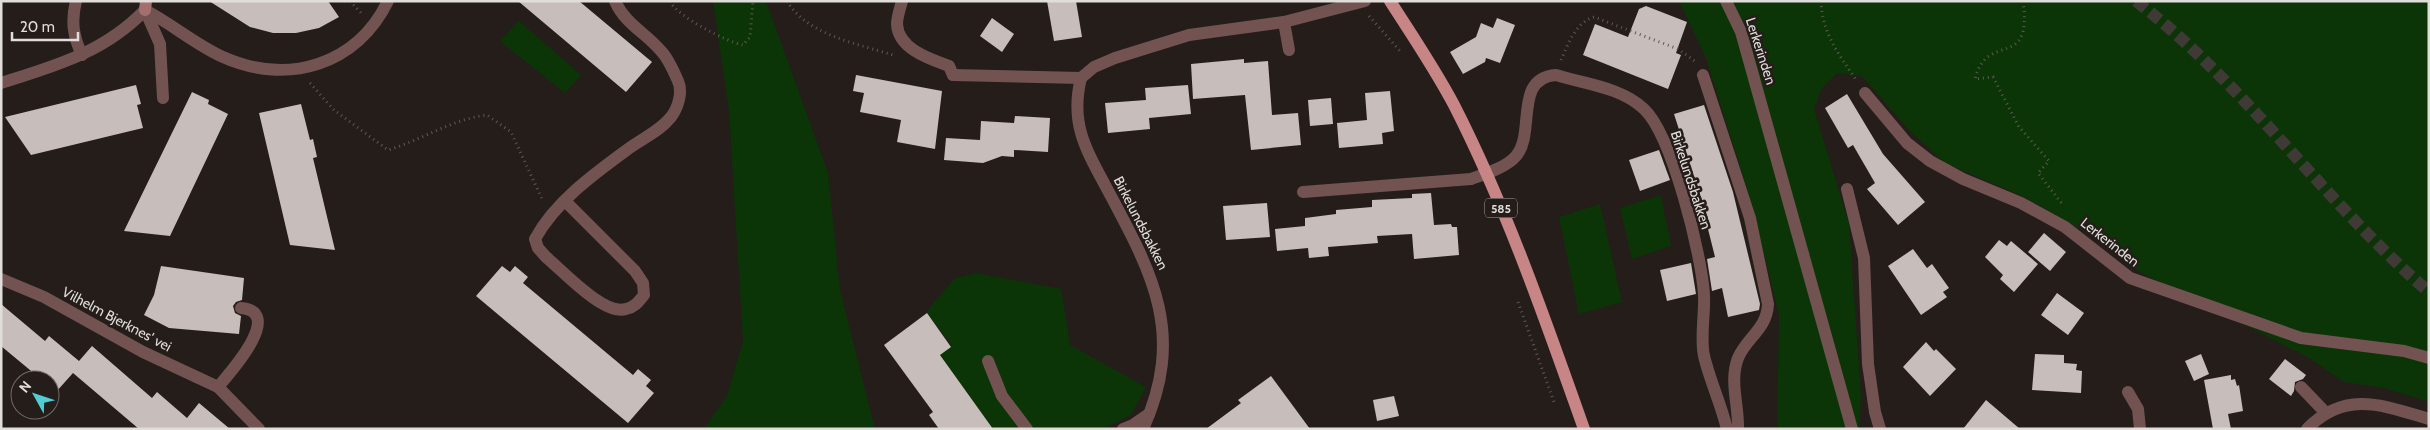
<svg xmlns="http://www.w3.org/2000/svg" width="2430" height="430" font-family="Cabin,sans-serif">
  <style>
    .green { fill: #0c3507 }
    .building { fill: #c7bdba }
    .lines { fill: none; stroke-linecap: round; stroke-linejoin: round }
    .secondary-tunnel { stroke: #403a37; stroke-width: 12; stroke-dasharray: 12 6; stroke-linecap: butt }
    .path { stroke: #5e5855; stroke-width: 3; stroke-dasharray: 1 4; stroke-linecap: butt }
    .lane { stroke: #735252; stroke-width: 12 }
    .street { stroke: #735252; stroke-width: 12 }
    .secondary { stroke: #a36f6f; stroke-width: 12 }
    .primary { stroke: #c88585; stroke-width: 12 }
    .labels { text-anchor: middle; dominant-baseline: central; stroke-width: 5; stroke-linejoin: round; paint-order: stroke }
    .shield { fill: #241d1a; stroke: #a8a3a0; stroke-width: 1 }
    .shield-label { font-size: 12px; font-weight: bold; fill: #e1ddda }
    .street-label { font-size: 14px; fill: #e1ddda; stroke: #241d1a }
  </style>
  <rect width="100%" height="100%" fill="#241d1a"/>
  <g class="green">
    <polygon points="713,1 766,1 828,173 840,290 875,429 704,429 727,396 743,341 729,111"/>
    <polygon points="1679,1 2429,1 2429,402 2384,388 2344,382 2306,356 2153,279 2133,268 2092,236 2024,197 1945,163 1908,129 1862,76 1837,73 1822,88 1814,109 1849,224 1861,396 1859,429 1777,429 1779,315 1753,208 1706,58"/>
    <polygon points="519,21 581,75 565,93 500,41"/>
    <polygon points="1661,195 1671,246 1632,259 1620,208"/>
    <polygon points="1600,204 1622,302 1579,314 1559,217"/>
    <polygon points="976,273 1061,289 1070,345 1146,387 1131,415 1102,429 993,429 940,355 952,345 926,312 954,279"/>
  </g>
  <g class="building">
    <polygon points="209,1 328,1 339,17 319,28 296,33 273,33 250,27"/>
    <polygon points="518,1 579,1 652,62 626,92"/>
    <polygon points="1047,1 1076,1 1082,37 1054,41"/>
    <polygon points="1646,6 1687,22 1676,53 1681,55 1668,89 1583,55 1595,24 1628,37 1639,9"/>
    <polygon points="992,18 1014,34 1002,52 980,36"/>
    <polygon points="1497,18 1515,25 1500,63 1486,58 1485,62 1463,74 1450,52 1476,37 1481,23 1493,28"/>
    <polygon points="1244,59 1244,63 1268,61 1272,115 1298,113 1301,145 1251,150 1245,95 1193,99 1191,64"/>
    <polygon points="856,75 942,91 935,149 897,142 901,120 860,112 864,93 853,91"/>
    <polygon points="136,85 141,104 137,105 143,128 31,155 5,117"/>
    <polygon points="1188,85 1191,114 1149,118 1150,129 1108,133 1105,103 1146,100 1145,88"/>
    <polygon points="1390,91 1394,131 1382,133 1383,144 1339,148 1337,123 1367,120 1365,93"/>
    <polygon points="192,92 209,100 208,104 228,114 170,236 124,231"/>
    <polygon points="1847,94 1883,154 1925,202 1898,225 1867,189 1875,183 1853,145 1848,148 1825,108"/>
    <polygon points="1331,98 1333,124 1310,126 1308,100"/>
    <polygon points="301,104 310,140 313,139 317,157 313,158 335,250 290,245 259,113"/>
    <polygon points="1704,105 1733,192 1760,304 1759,310 1728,317 1722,288 1712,291 1707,259 1715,257 1708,229 1711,228 1693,173 1685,175 1674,145 1683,142 1674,114"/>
    <polygon points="1015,116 1050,118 1048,152 1014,150 1014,157 1002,156 983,163 944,160 946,138 980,140 981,121 1014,123"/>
    <polygon points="1659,150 1670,180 1640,191 1629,160"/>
    <polygon points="1431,193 1434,225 1451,224 1452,227 1457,227 1459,255 1414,259 1412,234 1377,236 1378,243 1328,247 1329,256 1309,258 1308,248 1277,251 1275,229 1305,226 1305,218 1336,214 1336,210 1372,207 1372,200 1412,198 1412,194"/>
    <polygon points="1267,203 1270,237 1226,240 1223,206"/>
    <polygon points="2044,233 2066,252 2050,271 2028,252"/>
    <polygon points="1999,240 2007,246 2011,241 2038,264 2014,292 2000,279 2003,275 1985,257"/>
    <polygon points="1913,249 1927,268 1932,264 1949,288 1943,292 1947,297 1921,315 1888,266"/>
    <polygon points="1691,263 1696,294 1667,301 1660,270"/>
    <polygon points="161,266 244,278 242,300 236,302 233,306 235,313 241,316 239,334 169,328 144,315 154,295"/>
    <polygon points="502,266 510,272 515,266 528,277 523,283 633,375 638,369 651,380 646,386 654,393 628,423 476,296"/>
    <polygon points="2057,293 2084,313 2068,335 2041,315"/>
    <polygon points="1,304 45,341 49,336 79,361 92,346 152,398 157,392 187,418 199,403 230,429 139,429 73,373 56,392 50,387 50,380 42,380 1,346"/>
    <polygon points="927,313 951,347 940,355 993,429 939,429 929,415 933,412 884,345"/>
    <polygon points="1926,342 1934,351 1936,349 1956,369 1930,396 1903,367"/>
    <polygon points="2035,354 2064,355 2064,363 2077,364 2076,370 2082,371 2081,393 2032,390"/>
    <polygon points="2201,354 2209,374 2194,381 2185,361"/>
    <polygon points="2285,359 2306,375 2303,379 2295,382 2294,391 2291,396 2269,379"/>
    <polygon points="2231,375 2231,380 2235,379 2237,386 2239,385 2243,411 2228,414 2231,429 2213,429 2204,380"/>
    <polygon points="1271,376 1310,429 1206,429 1241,403 1238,400"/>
    <polygon points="1394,396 1399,416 1377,421 1373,400"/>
    <polygon points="1986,400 2020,429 1963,429"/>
  </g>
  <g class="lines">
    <path class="secondary-tunnel" d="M 2136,1 C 2247,86 2324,202 2429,292"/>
    <g class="path">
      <polyline points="350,1 362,14"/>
      <path d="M 670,1 C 676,16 727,42 743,45 L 750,37 L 753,1"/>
      <path d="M 787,1 C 807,35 858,44 893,55"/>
      <path d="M 1821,1 C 1822,33 1839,55 1857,81"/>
      <path d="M 2023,1 C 2033,72 1987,30 1975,79 L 1993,77 L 2019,127 L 2049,161 L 2038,173 L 2063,205"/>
      <polyline points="1369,16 1400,51"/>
      <path d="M 1561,60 C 1568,44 1576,22 1594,17 L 1678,49 L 1696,62"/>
      <path d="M 310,83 L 334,110 L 388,150 C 422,140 452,119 487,115 L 511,132 L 542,199"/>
      <polyline points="1518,302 1554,402"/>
    </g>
    <g class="lane">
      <path d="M 76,1 C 71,21 73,36 82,55"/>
      <path d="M 902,1 C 900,9 897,17 897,24 C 898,49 930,59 949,66 L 953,75"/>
      <polyline points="145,10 160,44 163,98"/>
      <polyline points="1284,22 1289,50"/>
      <path d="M 1703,75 L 1750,218 L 1768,304 C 1767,329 1747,337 1738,358 C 1729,381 1739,406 1738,429"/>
      <polyline points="1847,189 1864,258 1868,364 1875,412 1880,429"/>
      <path d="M 1303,192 L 1471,179 C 1485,174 1507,167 1516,156 C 1536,133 1513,78 1556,75 C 1584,84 1621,87 1644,109 C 1672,135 1702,256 1704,295 C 1705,315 1700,337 1704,356 C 1710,381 1721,404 1727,429"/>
      <polyline points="2301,387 2325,412"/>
      <polyline points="2128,392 2138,409 2140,429"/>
    </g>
    <g class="street">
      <polyline points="1726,1 1741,32 1852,429"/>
      <polyline points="953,75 1081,78 1094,67 1115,58 1189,35 1284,22 1365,1"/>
      <path d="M 1081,78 C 1070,122 1085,148 1105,185 C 1151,271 1187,332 1143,429"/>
      <path d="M 1,83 C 55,66 105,52 145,10 C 172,24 196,45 223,57 C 288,86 357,65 388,1"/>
      <polyline points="1865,93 1907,143 1930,161 1963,179 2021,203 2065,227 2130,278 2301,338 2404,351 2429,358"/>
      <path d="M 565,201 L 635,271 L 643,283 L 644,295 C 639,301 635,307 626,309 C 604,316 563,271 546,257 L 538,248 L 535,239 C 555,202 595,173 628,149 C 643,138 660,131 671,117 C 678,108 683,92 678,81 C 674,72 668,58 661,51 C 646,33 625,24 615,1"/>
      <polyline points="1,279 44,297 143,352 218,387 259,429"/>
      <polyline points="988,361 1002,396 1027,429"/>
      <path d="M 218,387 C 228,375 286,312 241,308"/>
      <polyline points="1123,429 1133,425 1149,414"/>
      <path d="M 2307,429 C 2345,390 2382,405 2429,419"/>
    </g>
    <polyline class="secondary" points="145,10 146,1"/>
    <path class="primary" d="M 1390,1 C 1412,35 1435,69 1454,105 C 1507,209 1545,319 1584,429"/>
  </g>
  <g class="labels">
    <rect class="shield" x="1485" y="198.5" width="32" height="19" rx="4"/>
    <g class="shield-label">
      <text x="1501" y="208">585</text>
    </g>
    <g class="street-label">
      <text transform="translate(1761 51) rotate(72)">Lerkerinden</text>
      <text transform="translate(1691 180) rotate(72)">Birkelundsbakken</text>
      <text transform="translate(1141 223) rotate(63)">Birkelundsbakken</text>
      <text transform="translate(2110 242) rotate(38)">Lerkerinden</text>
      <text transform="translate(117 319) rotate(28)">Vilhelm Bjerknes' vei</text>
    </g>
  </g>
  <rect width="2430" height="430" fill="none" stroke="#e1ddda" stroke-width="5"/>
  <g transform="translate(35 395) rotate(310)"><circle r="24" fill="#241d1a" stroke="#706a67"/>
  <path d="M0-4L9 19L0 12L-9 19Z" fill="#51ccd2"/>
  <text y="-8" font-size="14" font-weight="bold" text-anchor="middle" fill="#e1ddda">N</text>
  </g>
  <path d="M12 32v8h66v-8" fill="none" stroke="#e1ddda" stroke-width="2.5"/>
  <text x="20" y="32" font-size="15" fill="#e1ddda" stroke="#241d1a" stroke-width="4" paint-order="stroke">20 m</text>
</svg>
